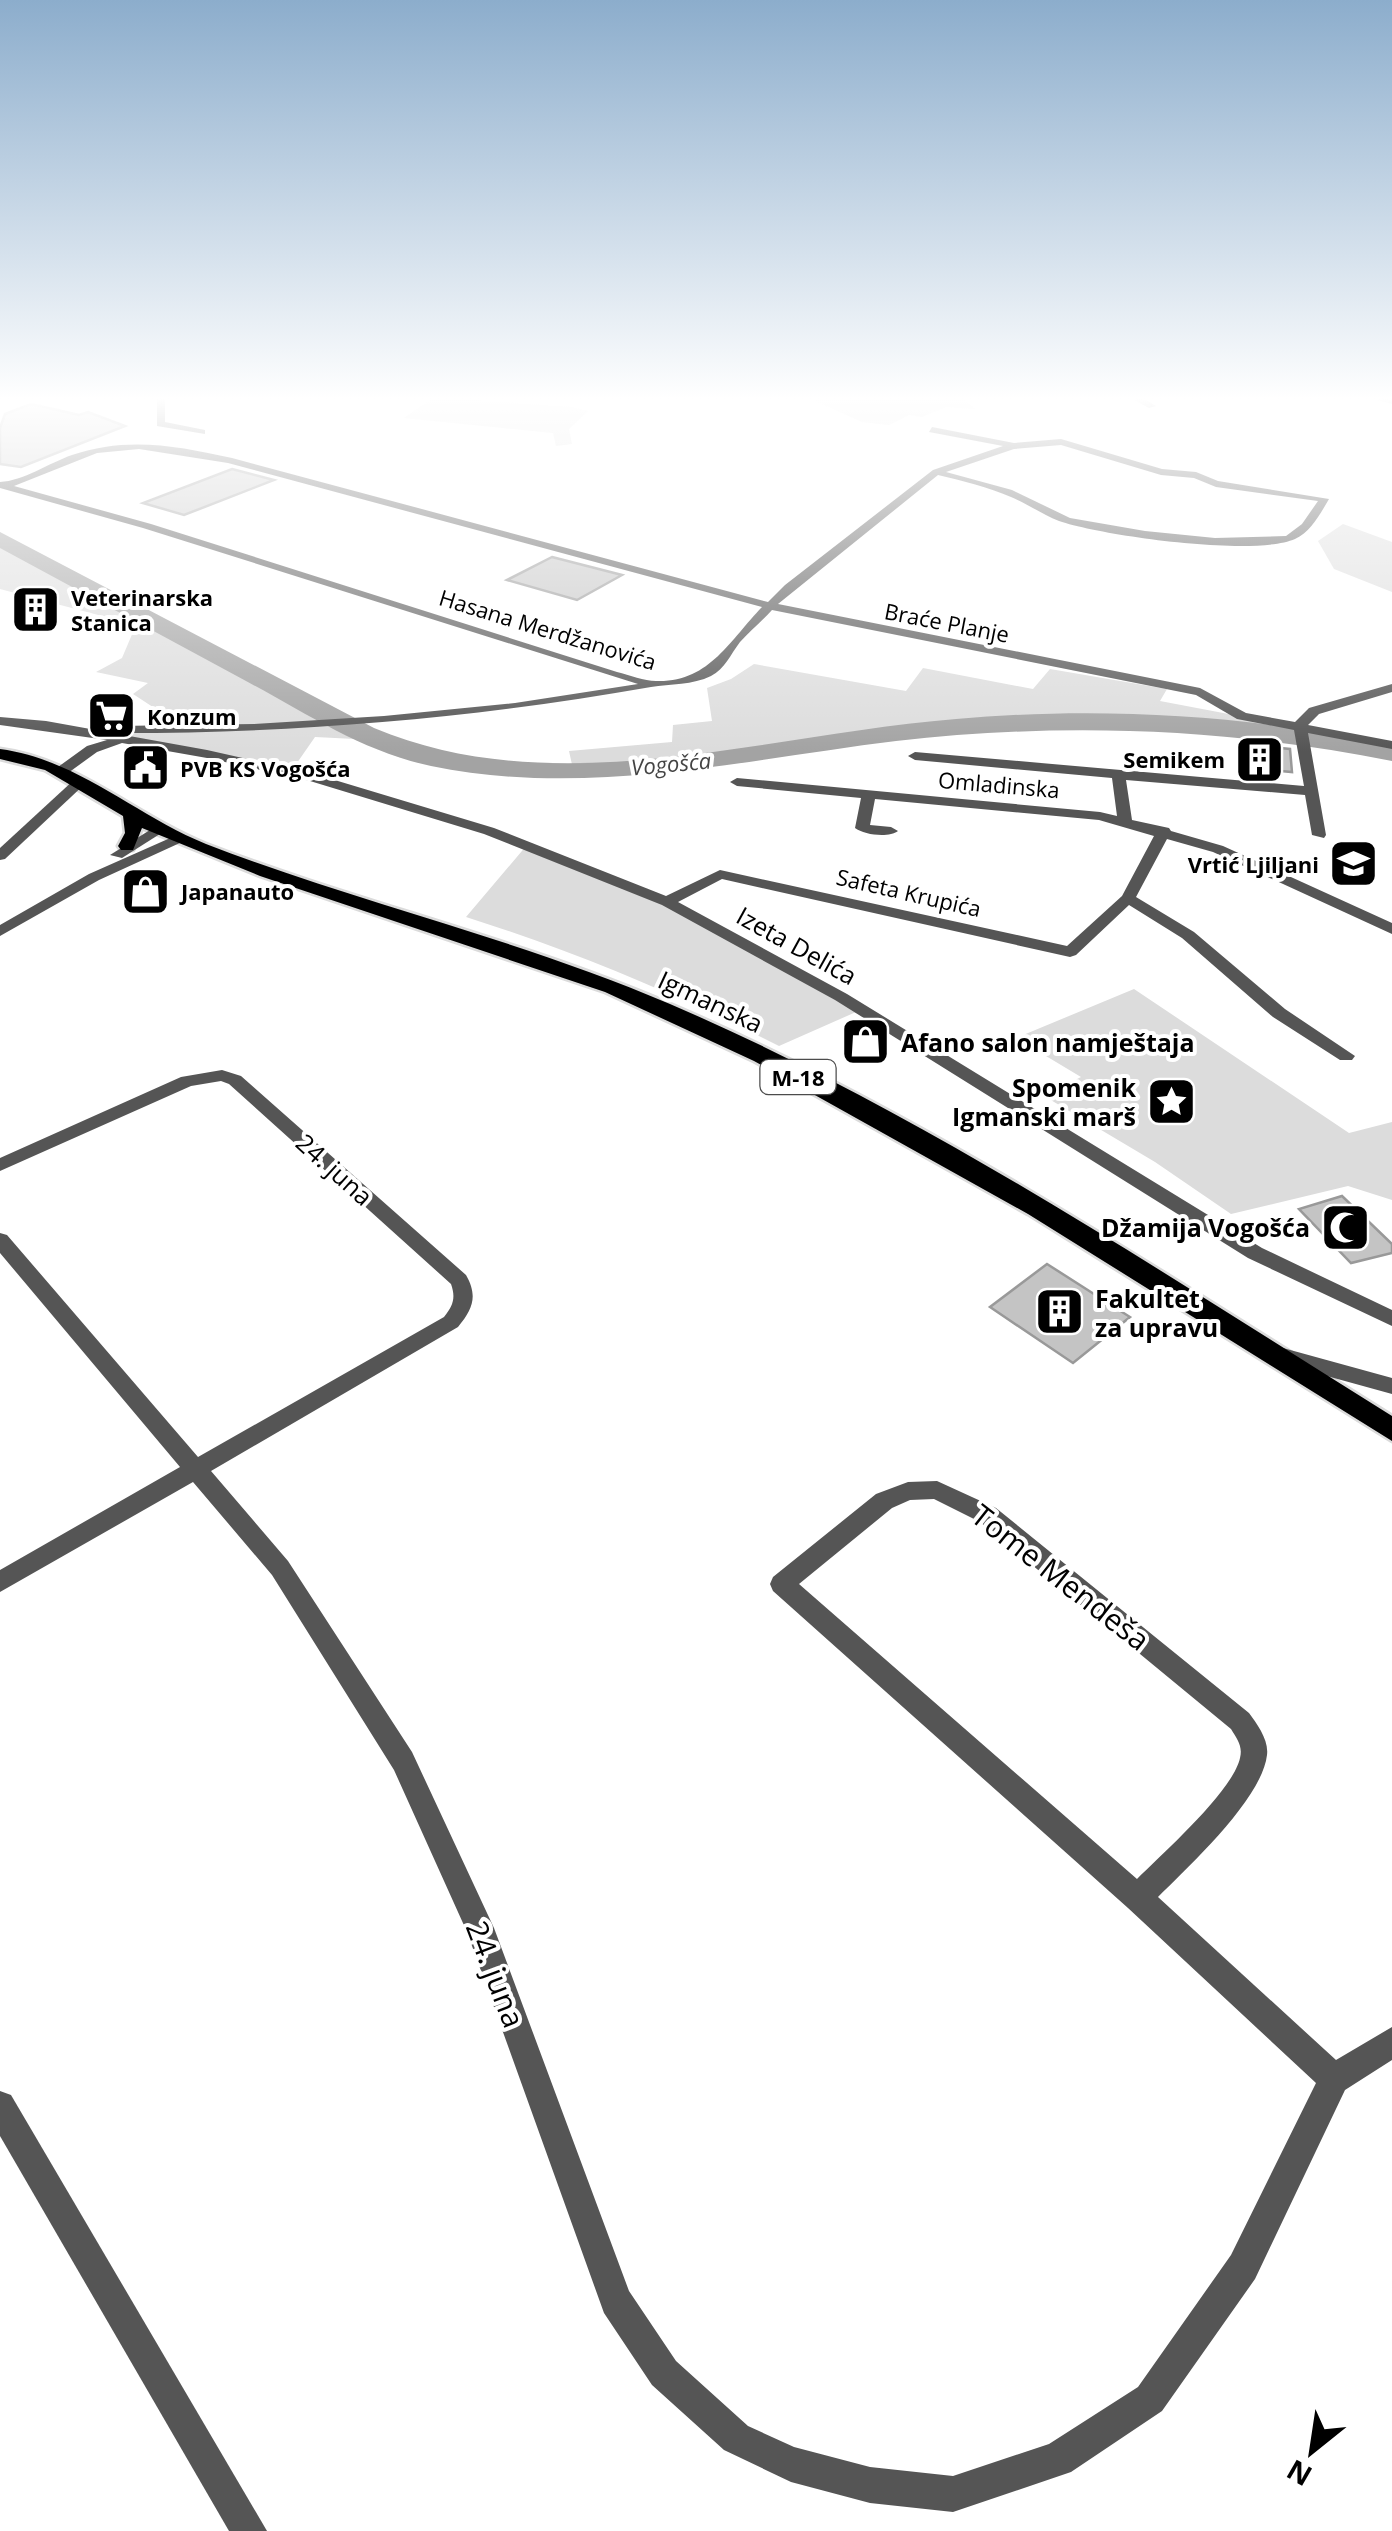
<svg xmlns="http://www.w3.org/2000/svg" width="1392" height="2531" font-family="'Open Sans',sans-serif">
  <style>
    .green { fill: #dcdcdc }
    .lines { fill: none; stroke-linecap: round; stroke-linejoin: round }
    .river { fill: #a3a3a3; fill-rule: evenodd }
    .building { fill: #c4c4c4; stroke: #999; stroke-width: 2.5 }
    .primary-casing { stroke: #dbdbdb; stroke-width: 5 }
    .minor { fill: #555; fill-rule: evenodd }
    .primary { fill: #000; fill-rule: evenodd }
    .labels { text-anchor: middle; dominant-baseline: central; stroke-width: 8; stroke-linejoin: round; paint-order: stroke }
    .far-poi-label { font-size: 22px; font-weight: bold; fill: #000; stroke: #fff; text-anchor: start }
    .far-street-label { font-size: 22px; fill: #000; stroke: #fff }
    .far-water-label { font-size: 22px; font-style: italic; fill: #444; stroke: #fff }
    .shield { fill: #fff; stroke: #4c4c4c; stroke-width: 2.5 }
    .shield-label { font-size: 22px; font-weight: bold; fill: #000 }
    .street-label { font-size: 25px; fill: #000; stroke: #fff }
    .poi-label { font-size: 25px; font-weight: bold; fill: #000; stroke: #fff; text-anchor: start }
    .near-street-label { font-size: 30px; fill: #000; stroke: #fff }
  </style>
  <rect width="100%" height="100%" fill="#fff"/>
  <g class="green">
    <polygon points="434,397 571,407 588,411 569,429 572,444 556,446 553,433 404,418"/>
    <polygon points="806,397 962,397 975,409 946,407 922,417 909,415 889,425 862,422"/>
    <polygon points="1343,524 1392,542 1392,592 1334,569 1318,541"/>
    <polygon points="0,539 375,740 315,737 290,773 74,730 146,729 162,713 133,694 148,683 96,672 122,658 136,625 0,589"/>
    <path d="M 754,664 L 906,691 L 923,668 L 1033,689 L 1050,669 L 1167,689 L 1160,701 L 1392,745 L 1392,753 C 1262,723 1093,714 960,726 C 831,738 703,767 573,769 L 569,751 L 672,742 L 673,725 L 712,721 L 707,688 L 731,679 Z"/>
    <path d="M 527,845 L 667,902 L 856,1012 L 779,1046 C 679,995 573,951 466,917 Z"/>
    <polygon points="1134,989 1349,1133 1392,1122 1392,1200 1348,1186 1231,1214 1155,1162 1044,1096 1081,1077 1016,1038"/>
  </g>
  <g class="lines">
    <path class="river" d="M 0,532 L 374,728 C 557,805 767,734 956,719 C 1103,706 1248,715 1392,745 L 1392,761 C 1228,728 1062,722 896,741 C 741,760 587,798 431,766 C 363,752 306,713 246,681 C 164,637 82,592 0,548 Z"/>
  </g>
  <g class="building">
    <polygon points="31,404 79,415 88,412 125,426 21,467 0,464 0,428 5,414"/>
    <polygon points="232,469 274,480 184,515 143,503"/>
    <polygon points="552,557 622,575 577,600 507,580"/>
    <polygon points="1248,745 1290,749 1292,772 1249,768"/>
    <polygon points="1342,1196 1392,1244 1392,1253 1351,1263 1299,1209"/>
    <polygon points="1047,1264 1130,1317 1073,1363 990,1307"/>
  </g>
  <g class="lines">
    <defs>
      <path id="primary" d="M 0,749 C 77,759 135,815 206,844 C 359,903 519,939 670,1004 C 924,1113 1158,1270 1392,1416 L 1392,1441 L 1028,1214 L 754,1061 L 605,992 L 260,876 L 142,828 L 133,850 L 121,850 L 118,846 L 125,833 L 123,816 L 45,770 L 0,759 Z"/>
    </defs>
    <use href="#primary" class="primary-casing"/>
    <g class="minor">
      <polygon points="157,397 165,397 165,422 205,430 205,434 157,426"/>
      <polygon points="1129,397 1141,397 1156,406 1149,408"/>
      <polygon points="1373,397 1392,398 1392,404 1374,399"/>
      <path d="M 932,427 L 1014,443 L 1061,439 L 1162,469 L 1196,472 L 1218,481 L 1329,499 C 1320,514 1311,532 1295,539 C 1254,557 1103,536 1059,521 C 1043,515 1028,504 1011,497 C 988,487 963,481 938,475 L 778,604 L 1200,688 L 1246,713 L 1295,722 L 1309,708 L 1392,684 L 1392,692 L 1319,714 L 1308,725 L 1392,741 L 1392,749 L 1308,733 L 1326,835 L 1324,838 L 1312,835 L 1305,795 L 1126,780 L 1132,820 L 1169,828 L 1171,831 L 1223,846 L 1392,923 L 1392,934 L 1213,852 L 1167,839 L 1136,897 L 1194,932 L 1285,1009 L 1355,1056 L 1352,1060 L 1340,1060 L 1273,1017 L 1182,938 L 1129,905 L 1076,955 L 1070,957 L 722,879 L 678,902 L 847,994 L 1262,1248 L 1392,1310 L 1392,1326 L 1248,1258 L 835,1000 L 662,905 L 484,834 L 310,781 L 207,758 L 122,743 L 97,752 L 68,773 L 58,773 L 58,767 L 87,746 L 107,740 L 0,725 L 0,717 L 46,721 L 207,750 L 318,775 L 494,828 L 666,896 L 720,870 L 1067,946 L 1122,896 L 1154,836 L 1099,820 L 875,799 L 870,825 L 891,827 L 898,831 C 889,838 864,835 855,828 L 861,798 L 737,786 L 730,782 L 737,778 L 1100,812 L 1117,816 L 1112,778 L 915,760 L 908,756 L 915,752 L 1304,786 L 1294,730 L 1237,719 L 1196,695 L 772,610 C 762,621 750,631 740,642 C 730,655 725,669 711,676 C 693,685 670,684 651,687 C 477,718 301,733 122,733 L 116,729 L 117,726 L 254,724 L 384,716 L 515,703 L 638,684 L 143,528 L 0,488 L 0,482 C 23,481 49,463 72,455 C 127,436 178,446 232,458 L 768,602 L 785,585 L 933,470 L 1003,446 L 929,432 ZM 1061,445 L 1161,475 L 1194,478 L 1216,487 L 1318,501 L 1302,524 L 1286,536 L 1215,538 L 1145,531 L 1070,518 L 1012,490 L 946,472 L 1014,449 ZM 139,449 L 228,463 L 762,607 C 730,640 709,683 656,681 C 644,681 630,675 617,672 L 151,524 L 14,486 L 97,453 Z"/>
      <polygon points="76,778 88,781 5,859 0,860 0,848"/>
      <polygon points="158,825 163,826 163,832 122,858 110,855"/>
      <polygon points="177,835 182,836 182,842 99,880 0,936 0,925 89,874"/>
      <path d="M 222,1070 L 241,1076 L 466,1275 C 478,1296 473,1309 458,1327 L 211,1471 L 288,1561 L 412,1752 L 494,1928 L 629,2291 L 676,2361 L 748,2426 L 794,2447 L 870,2467 L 953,2476 L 1049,2444 L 1138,2387 L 1231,2255 L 1316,2083 L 1128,1908 L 773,1591 L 770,1584 L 773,1577 L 876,1494 L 908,1482 L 937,1481 L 996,1508 L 1249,1713 C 1257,1724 1269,1740 1267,1755 C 1262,1799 1189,1866 1158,1897 L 1336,2060 L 1392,2027 L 1392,2060 L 1345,2090 L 1255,2279 L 1162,2411 L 1071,2472 L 953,2512 L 870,2503 L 791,2482 L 724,2450 L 652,2385 L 604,2313 L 467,1932 L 394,1770 L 272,1575 L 193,1482 L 0,1592 L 0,1570 L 180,1467 L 0,1253 L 0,1233 L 7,1235 L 198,1457 L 444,1317 C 453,1306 456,1298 451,1284 L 229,1084 L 221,1081 L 191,1086 L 0,1171 L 0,1158 L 181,1077 ZM 934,1499 L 980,1522 L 1231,1729 C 1237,1739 1243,1746 1240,1758 C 1233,1791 1162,1854 1137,1879 L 799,1584 L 892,1508 L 910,1500 Z"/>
      <polygon points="1283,1348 1392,1378 1392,1394 1276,1362 1272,1356 1276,1350"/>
      <polygon points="0,2091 11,2095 267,2531 229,2531 0,2136"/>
    </g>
    <use href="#primary" class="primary"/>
  </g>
  <linearGradient id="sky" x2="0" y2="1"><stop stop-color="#8cadcc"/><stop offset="0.53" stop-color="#fff"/><stop offset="1" stop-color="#fff" stop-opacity="0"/></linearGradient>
  <rect width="1392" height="752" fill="url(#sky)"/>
  <defs>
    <symbol id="building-square" viewBox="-11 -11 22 22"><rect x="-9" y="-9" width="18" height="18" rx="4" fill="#000" stroke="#fff"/><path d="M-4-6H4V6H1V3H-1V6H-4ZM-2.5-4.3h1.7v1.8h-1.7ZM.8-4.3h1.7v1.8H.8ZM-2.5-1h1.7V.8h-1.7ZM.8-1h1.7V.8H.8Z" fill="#fff"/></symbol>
    <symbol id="supermarket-square" viewBox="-11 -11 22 22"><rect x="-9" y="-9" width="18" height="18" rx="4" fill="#000" stroke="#fff"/><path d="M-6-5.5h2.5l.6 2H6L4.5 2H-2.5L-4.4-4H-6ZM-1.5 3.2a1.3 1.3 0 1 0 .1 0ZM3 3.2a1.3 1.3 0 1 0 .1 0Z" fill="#fff"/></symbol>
    <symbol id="civic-square" viewBox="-11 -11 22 22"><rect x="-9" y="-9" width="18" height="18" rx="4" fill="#000" stroke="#fff"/><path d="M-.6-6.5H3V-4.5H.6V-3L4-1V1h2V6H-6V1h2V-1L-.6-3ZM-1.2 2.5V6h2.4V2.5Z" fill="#fff"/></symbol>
    <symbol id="school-square" viewBox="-11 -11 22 22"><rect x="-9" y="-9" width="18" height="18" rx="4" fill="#000" stroke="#fff"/><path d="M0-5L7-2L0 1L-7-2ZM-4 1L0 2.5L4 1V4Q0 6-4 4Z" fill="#fff"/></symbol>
    <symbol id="shop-square" viewBox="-11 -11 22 22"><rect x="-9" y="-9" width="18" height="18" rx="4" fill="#000" stroke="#fff"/><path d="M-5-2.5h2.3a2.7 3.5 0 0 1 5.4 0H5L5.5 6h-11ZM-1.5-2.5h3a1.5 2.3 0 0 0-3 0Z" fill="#fff"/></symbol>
    <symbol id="sight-square" viewBox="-11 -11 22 22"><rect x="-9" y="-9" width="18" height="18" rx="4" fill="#000" stroke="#fff"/><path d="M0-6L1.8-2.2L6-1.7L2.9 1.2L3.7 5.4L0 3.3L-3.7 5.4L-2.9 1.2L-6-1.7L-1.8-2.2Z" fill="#fff"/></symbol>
    <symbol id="mosque-square" viewBox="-11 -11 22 22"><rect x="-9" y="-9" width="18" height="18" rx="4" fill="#000" stroke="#fff"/><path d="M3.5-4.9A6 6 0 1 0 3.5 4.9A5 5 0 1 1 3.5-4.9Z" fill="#fff"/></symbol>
  </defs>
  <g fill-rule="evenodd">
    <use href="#building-square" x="8" y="582" width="55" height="55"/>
    <use href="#supermarket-square" x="84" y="688" width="55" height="55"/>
    <use href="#building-square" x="1232" y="732" width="55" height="55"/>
    <use href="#civic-square" x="118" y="740" width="55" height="55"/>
    <use href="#school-square" x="1326" y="836" width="55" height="55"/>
    <use href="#shop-square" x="118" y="864" width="55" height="55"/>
    <use href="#shop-square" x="838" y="1014" width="55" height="55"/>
    <use href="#sight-square" x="1144" y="1074" width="55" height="55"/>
    <use href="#mosque-square" x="1318" y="1200" width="55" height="55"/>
    <use href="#building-square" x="1032" y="1284" width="55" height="55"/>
  </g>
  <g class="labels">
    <g class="far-poi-label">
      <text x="71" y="597">Veterinarska<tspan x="71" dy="25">Stanica</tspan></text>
      <text x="147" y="716">Konzum</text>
      <text x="1225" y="759" text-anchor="end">Semikem</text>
      <text x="180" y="768">PVB KS Vogošća</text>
      <text x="1319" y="864" text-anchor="end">Vrtić Ljiljani</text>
      <text x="181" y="891">Japanauto</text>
    </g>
    <g class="far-street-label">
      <text transform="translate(947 622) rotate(11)">Braće Planje</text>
      <text transform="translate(548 629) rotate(17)">Hasana Merdžanovića</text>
      <text transform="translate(999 784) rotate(5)">Omladinska</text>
      <text transform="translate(909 892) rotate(13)">Safeta Krupića</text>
    </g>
    <g class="far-water-label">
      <text transform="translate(671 763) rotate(-5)">Vogošća</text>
    </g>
    <rect class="shield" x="760.5" y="1060" width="75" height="34" rx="8"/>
    <g class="shield-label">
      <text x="798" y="1077">M-18</text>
    </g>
    <g class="street-label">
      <text transform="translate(797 945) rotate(29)">Izeta Delića</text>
      <text transform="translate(711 1001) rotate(25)">Igmanska</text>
      <text transform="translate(335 1169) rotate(42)">24. juna</text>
    </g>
    <g class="poi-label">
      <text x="901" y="1042">Afano salon namještaja</text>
      <text x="1136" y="1087" text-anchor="end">Spomenik<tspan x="1136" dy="29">Igmanski marš</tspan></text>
      <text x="1310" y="1227" text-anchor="end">Džamija Vogošća</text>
      <text x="1095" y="1298">Fakultet<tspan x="1095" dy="29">za upravu</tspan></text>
    </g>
    <g class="near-street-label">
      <text transform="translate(1061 1577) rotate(38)">Tome Mendeša</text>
      <text transform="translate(496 1974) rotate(69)">24. juna</text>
    </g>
  </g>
  <g transform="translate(1312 2451) rotate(210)" stroke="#ffffff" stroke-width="8" paint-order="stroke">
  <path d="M0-8L18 38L0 25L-18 38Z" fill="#000000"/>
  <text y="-15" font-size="28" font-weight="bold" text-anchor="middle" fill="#000000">N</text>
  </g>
</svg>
